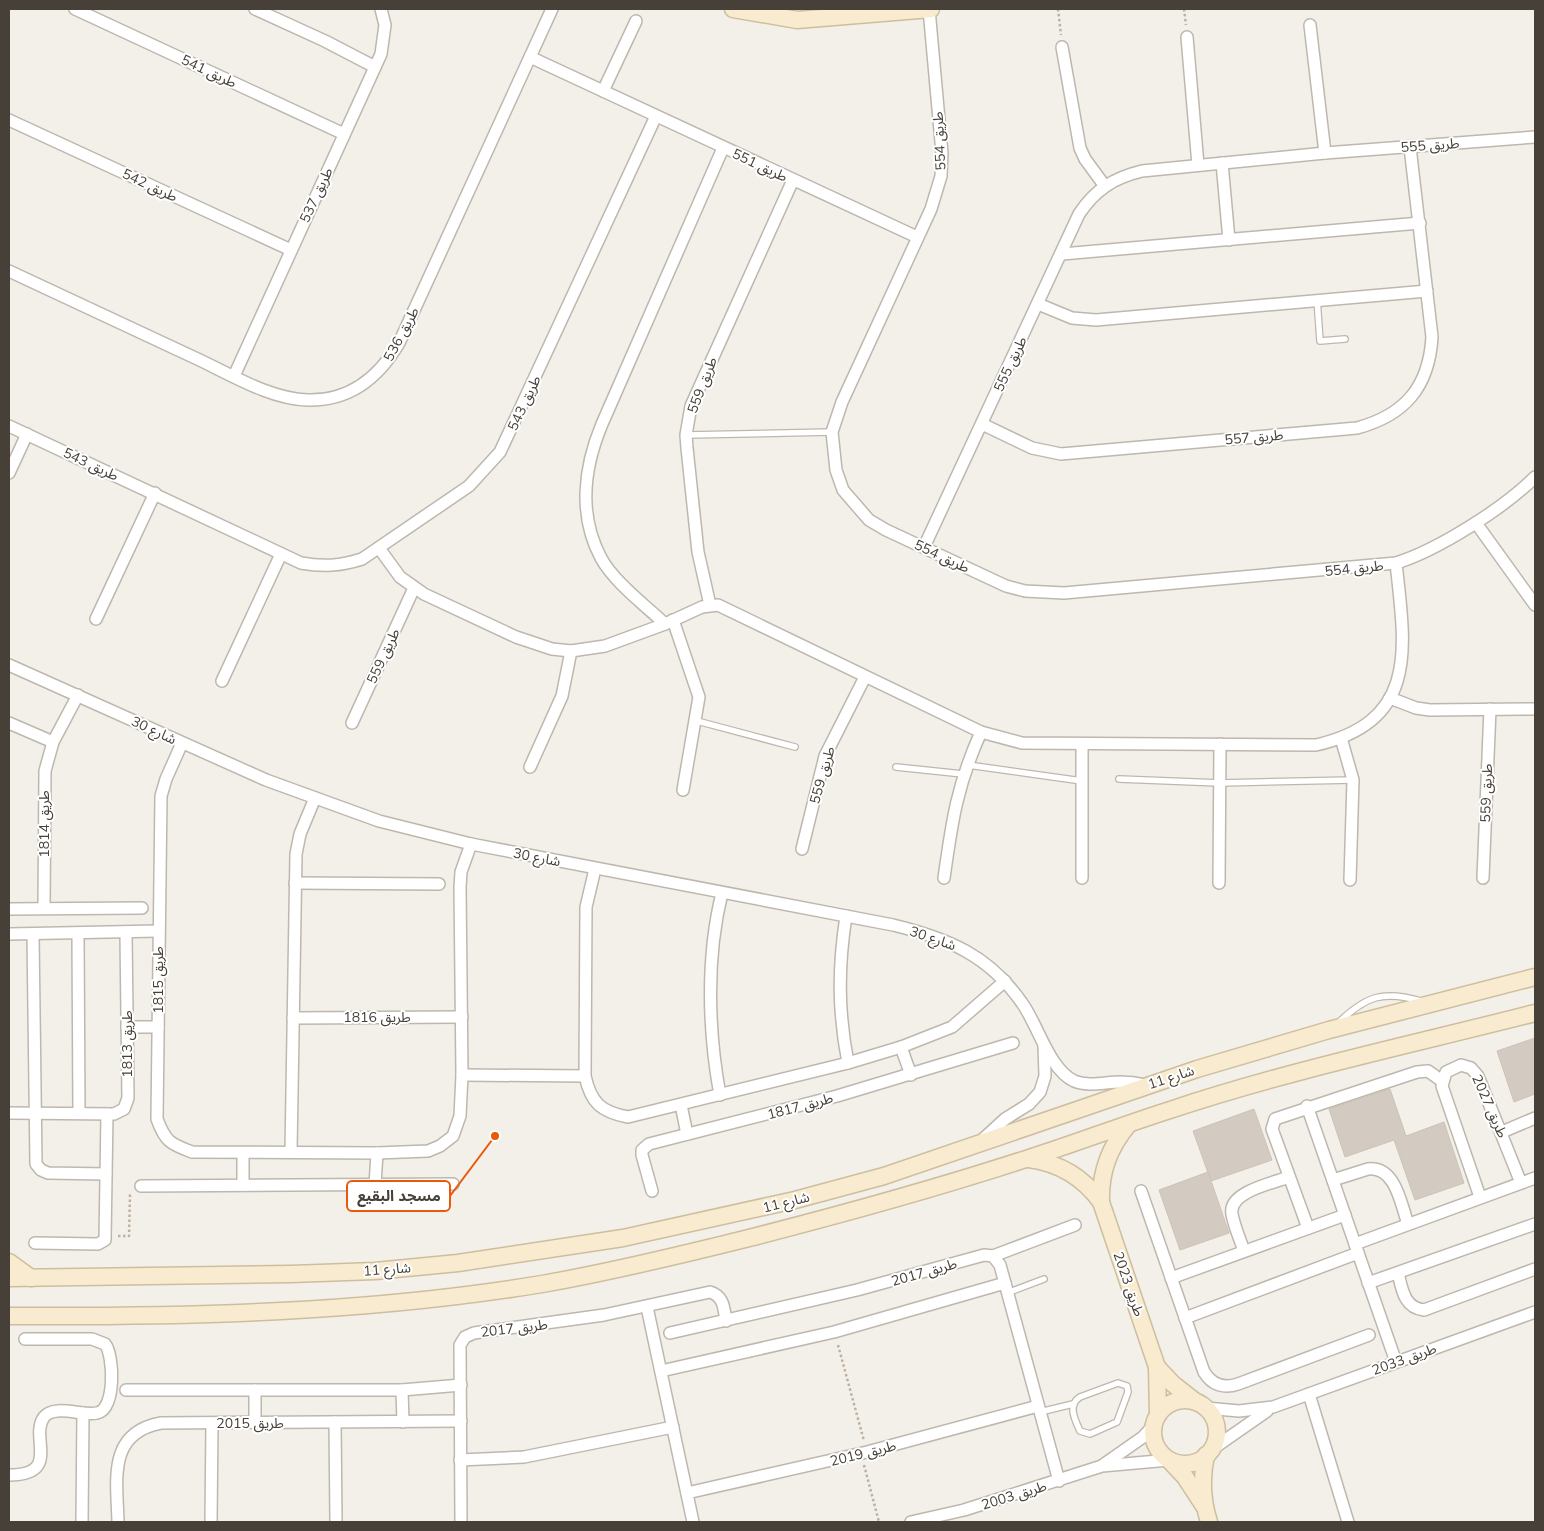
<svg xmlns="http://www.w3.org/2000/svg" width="1544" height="1531" font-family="Mulish,'Noto Sans Arabic',sans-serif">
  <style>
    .building { fill: #d3cbc1; stroke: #cdc2b5 }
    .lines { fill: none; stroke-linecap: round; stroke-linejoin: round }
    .lane-casing { stroke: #beb7ae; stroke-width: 8 }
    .street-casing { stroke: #beb7ae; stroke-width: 14 }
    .secondary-casing { stroke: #cdbe9f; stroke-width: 19 }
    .path { stroke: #beb1a1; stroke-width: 2.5; stroke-dasharray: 2.5 2.5; stroke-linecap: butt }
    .lane { stroke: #fff; stroke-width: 5.5 }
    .street { stroke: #fff; stroke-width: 11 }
    .secondary { stroke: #f9ebcf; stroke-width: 16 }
    .labels { text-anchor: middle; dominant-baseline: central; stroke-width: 4; stroke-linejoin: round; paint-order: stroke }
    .street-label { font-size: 14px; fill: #464039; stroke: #fff }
    .leader { fill: none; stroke: #e8590c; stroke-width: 2 }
    .callout-dot { fill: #e8590c; stroke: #fff; stroke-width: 2 }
    .callout { fill: #fff; stroke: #e8590c; stroke-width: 2 }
    .callout-label { font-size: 15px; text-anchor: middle; font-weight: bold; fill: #464039 }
  </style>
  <rect width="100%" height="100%" fill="#f3f0ea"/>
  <g class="building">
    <polygon points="1535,1038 1535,1094 1514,1102 1497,1051"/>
    <polygon points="1390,1089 1406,1136 1444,1122 1464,1183 1415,1200 1394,1140 1345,1157 1329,1109"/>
    <polygon points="1254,1109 1272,1160 1211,1181 1193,1131"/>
    <polygon points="1208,1172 1229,1233 1180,1250 1159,1190"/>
  </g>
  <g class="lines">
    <defs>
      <g id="lane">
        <polyline points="1317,299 1320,341 1345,339"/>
        <polyline points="686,435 832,432"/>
        <polyline points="697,721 795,747"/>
        <polyline points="968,765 1082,781"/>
        <polyline points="896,767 963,774"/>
        <polyline points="1119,779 1220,783 1353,780"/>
        <path d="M 1338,1023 C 1366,996 1383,990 1421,1001"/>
        <polyline points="1007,1293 1044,1279"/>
        <path d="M 1118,1383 L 1127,1386 L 1128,1392 L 1117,1422 L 1090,1434 L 1080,1431 C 1075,1420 1067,1405 1080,1397 Z"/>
        <polyline points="1040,1412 1073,1404"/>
      </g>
      <g id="street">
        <polyline points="75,9 344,134"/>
        <polyline points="255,9 325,41 375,67"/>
        <path d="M 929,9 L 942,153 L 941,176 L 931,209 L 842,402 L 832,432 L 836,470 L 843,490 L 869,520 L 886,530 L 1006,586 L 1025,591 L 1064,593 L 1396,563 C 1438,550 1504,508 1535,477"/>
        <polyline points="1310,25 1325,153"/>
        <polyline points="1187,37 1198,165"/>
        <polyline points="1062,47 1080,148 1085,159 1104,185"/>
        <polyline points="530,57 917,237"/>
        <polyline points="603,91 636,21"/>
        <polyline points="9,120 291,250"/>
        <polyline points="1222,163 1229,240"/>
        <polyline points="1062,254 1420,223"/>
        <path d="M 9,271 C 70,299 130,328 191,356 C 227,372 268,399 308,400 C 350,401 379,377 399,343 L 552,9"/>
        <polyline points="1038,304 1072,318 1096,320 1427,291"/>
        <polyline points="234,376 381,54 385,25 381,9"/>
        <path d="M 982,424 L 1032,448 L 1061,454 L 1357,428 C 1405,415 1429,387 1432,337 L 1410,147"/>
        <path d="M 9,426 L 301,563 C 323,567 340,566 362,559 L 469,486 L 500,452 L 656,116"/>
        <polyline points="9,473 27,434"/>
        <polyline points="1476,523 1535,605"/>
        <path d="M 924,547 L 1079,214 C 1095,190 1113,178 1142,171 L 1325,153 L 1535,137"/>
        <path d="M 379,548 L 400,577 L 424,594 L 516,637 L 552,649 L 571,651 L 605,646 L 665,624 L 702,607 L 718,605 L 981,732 L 1022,743 L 1316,745 C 1420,721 1405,647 1396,563"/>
        <polyline points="710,605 698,552 687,448 686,435 691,406 793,180"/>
        <polyline points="96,619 155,493"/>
        <polyline points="673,620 699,697 683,790"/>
        <path d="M 665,624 C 645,605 614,582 601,558 C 578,515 584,467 602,424 L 723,148"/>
        <path d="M 9,665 L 266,780 L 379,821 L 471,844 L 893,925 C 947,938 989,955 1022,1003 C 1038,1025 1049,1069 1074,1081 C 1089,1087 1105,1082 1120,1082 C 1129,1082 1137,1083 1146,1085"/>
        <polyline points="222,681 281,554"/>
        <polyline points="1390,698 1416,708 1430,710 1535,709"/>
        <polyline points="9,723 53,742"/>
        <polyline points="352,723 414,588"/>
        <polyline points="1341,738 1353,780 1350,880"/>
        <path d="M 182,743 L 166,779 L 161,796 L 157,1119 C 165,1141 170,1144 192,1152 L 377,1153 L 428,1151 L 440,1146 L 453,1136 L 460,1116 L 462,1075 L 460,887 L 461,872 L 471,844"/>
        <polyline points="1082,744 1082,878"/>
        <polyline points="530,767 562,696 571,651"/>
        <polyline points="802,849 825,756 865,677"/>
        <path d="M 595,869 L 586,907 L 585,1076 C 591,1103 601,1112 628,1117 L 848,1063 L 901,1047 L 952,1027 L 1005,981"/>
        <path d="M 944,878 C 952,821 957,785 981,732"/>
        <polyline points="1483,878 1490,709"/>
        <polyline points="295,883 439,884"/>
        <polyline points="1219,883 1220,744"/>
        <polyline points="44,908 45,771 53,742 78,695"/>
        <polyline points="9,909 142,908"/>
        <path d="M 846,916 C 838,968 838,1011 848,1063"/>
        <polyline points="9,934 158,931"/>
        <polyline points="78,934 79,1113"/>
        <polyline points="33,935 36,1164 41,1170 48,1173 106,1174"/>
        <polyline points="293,1018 462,1017"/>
        <polyline points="127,1027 158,1027"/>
        <polyline points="901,1047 911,1075"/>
        <polyline points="462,1075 585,1076"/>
        <path d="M 720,1095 C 708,1030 706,957 722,893"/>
        <polyline points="681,1105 687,1134"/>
        <polyline points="1307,1106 1396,1362"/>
        <polyline points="9,1113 114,1114 124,1109 128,1098 126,933"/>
        <polyline points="1502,1132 1535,1118"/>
        <polyline points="981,1141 1005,1119 1029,1104 1040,1092 1045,1076 1044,1046"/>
        <polyline points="291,1152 296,854 300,834 315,798"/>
        <polyline points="243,1153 243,1185"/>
        <path d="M 1333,1180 L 1368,1169 C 1396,1166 1401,1205 1408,1224"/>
        <polyline points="375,1185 377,1153"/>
        <polyline points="141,1186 453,1184"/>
        <polyline points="652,1191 642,1155 642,1150 649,1144 837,1096 1013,1043"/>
        <path d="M 1141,1191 L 1204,1372 C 1212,1385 1224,1389 1238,1384 L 1369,1335"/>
        <polyline points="1480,1197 1442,1086 1446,1072 1461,1065 1471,1068 1478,1076 1521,1183"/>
        <polyline points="1308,1228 1272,1129 1275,1119 1417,1072 1428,1071 1442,1081"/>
        <polyline points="35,1243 98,1244 105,1240 107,1114"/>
        <polyline points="1355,1244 1535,1178"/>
        <path d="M 1244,1251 C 1240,1239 1234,1226 1232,1214 C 1228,1192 1273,1183 1289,1177"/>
        <polyline points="993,1256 1075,1225"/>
        <path d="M 1398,1273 C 1402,1289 1404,1308 1424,1310 L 1535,1269"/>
        <polyline points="1171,1278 1345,1215"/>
        <polyline points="1368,1283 1535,1224"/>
        <polyline points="647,1307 693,1522"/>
        <polyline points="1185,1318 1358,1253"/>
        <polyline points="670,1333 857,1290 984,1255 993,1256 1000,1265 1059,1481"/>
        <polyline points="661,1371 834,1332 1005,1283"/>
        <polyline points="126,1390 402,1390 461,1385"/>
        <polyline points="255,1390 255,1423"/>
        <polyline points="402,1390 403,1422"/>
        <polyline points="1309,1394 1348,1522"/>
        <polyline points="1206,1408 1239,1411 1273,1407 1535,1312"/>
        <polyline points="335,1422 336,1522"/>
        <polyline points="1211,1450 1267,1411"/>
        <polyline points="460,1460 524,1457 673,1427"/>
        <polyline points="1103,1465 1143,1437 1154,1425"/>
        <path d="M 9,1475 C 62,1475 29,1437 44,1417 C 54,1404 82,1416 97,1413 C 116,1410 114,1355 105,1344 L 92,1339 L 25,1339"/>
        <polyline points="687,1493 867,1452 1038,1406"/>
        <polyline points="82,1522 83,1413"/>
        <path d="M 118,1522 C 117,1480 107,1433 161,1423 L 461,1421"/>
        <polyline points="211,1522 212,1423"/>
        <path d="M 461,1522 L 460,1345 L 465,1337 L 474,1333 L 604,1315 L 710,1292 C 724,1296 724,1309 726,1321"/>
        <polyline points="911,1522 964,1510 1102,1466 1169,1460"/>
      </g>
      <g id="secondary">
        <polyline points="733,9 797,20 931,9"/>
        <path d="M 1128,1125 C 1109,1148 1100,1172 1101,1202 L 1157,1367 L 1158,1415"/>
        <path d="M 1029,1159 C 1059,1163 1083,1177 1101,1202"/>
        <polyline points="9,1262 31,1278"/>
        <polyline points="9,1278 291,1274 375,1271 458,1263 623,1238 795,1200 884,1176 1197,1069 1329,1030 1535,977"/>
        <path d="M 9,1316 C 187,1317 366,1313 542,1284 C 611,1272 681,1255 749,1238 C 843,1214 937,1188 1029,1158 C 1076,1143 1123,1125 1170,1110 C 1290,1070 1414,1044 1535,1013"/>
        <polyline points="1157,1367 1173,1384 1196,1402"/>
        <circle cx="1185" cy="1432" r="32"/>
        <path d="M 1206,1455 C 1201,1478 1202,1500 1209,1522"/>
        <polyline points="1169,1460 1185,1477 1204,1506"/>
      </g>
    </defs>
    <use href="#lane" class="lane-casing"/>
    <use href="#street" class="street-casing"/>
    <use href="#secondary" class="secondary-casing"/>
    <g class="path">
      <polyline points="1058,9 1061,35"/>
      <polyline points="1184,9 1186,25"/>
      <polyline points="118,1236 129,1236 130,1195 132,1193"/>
      <polyline points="838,1345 864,1441"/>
      <polyline points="864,1465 879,1522"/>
    </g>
    <use href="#lane" class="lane"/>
    <use href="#street" class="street"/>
    <use href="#secondary" class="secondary"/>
  </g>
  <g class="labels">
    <g class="street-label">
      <text transform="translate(209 71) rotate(25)">طريق 541</text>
      <text transform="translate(939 141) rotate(-93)">طريق 554</text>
      <text transform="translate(1430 145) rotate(-4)">طريق 555</text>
      <text transform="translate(760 165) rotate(25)">طريق 551</text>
      <text transform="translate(150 185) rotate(25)">طريق 542</text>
      <text transform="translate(316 195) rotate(-65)">طريق 537</text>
      <text transform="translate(401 334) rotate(-62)">طريق 536</text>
      <text transform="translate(1010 364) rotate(-65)">طريق 555</text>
      <text transform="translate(702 385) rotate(-69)">طريق 559</text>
      <text transform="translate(524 403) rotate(-65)">طريق 543</text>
      <text transform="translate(1254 437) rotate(-5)">طريق 557</text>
      <text transform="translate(91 464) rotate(25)">طريق 543</text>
      <text transform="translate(942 556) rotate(25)">طريق 554</text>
      <text transform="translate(1354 568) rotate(-6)">طريق 554</text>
      <text transform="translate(383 656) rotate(-65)">طريق 559</text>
      <text transform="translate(154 730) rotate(25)">شارع 30</text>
      <text transform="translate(822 775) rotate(-74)">طريق 559</text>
      <text transform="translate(1486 793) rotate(-88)">طريق 559</text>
      <text transform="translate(44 824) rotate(-90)">طريق 1814</text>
      <text transform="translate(537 857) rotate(11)">شارع 30</text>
      <text transform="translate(933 938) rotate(19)">شارع 30</text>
      <text transform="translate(158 980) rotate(-90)">طريق 1815</text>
      <text x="377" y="1017">طريق 1816</text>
      <text transform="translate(127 1044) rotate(-90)">طريق 1813</text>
      <text transform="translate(1171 1077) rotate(-18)">شارع 11</text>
      <text transform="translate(800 1106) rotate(-15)">طريق 1817</text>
      <text transform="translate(1490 1106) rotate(66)">طريق 2027</text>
      <text transform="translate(786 1202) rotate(-14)">شارع 11</text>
      <text transform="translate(387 1269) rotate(-4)">شارع 11</text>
      <text transform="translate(924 1272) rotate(-16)">طريق 2017</text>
      <text transform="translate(1129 1284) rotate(71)">طريق 2023</text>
      <text transform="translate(514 1328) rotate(-7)">طريق 2017</text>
      <text transform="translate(1404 1359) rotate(-20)">طريق 2033</text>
      <text x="250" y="1423">طريق 2015</text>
      <text transform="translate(863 1453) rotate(-14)">طريق 2019</text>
      <text transform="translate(1014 1495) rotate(-17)">طريق 2003</text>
    </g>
  </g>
  <path class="leader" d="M495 1136L450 1196"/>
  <circle class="callout-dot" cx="495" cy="1136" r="5"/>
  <rect class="callout" x="347" y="1181" width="103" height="30" rx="5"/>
  <g class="callout-label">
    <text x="399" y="1201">مسجد البقيع</text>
  </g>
  <rect width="1544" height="1531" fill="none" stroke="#464039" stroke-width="20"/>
</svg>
